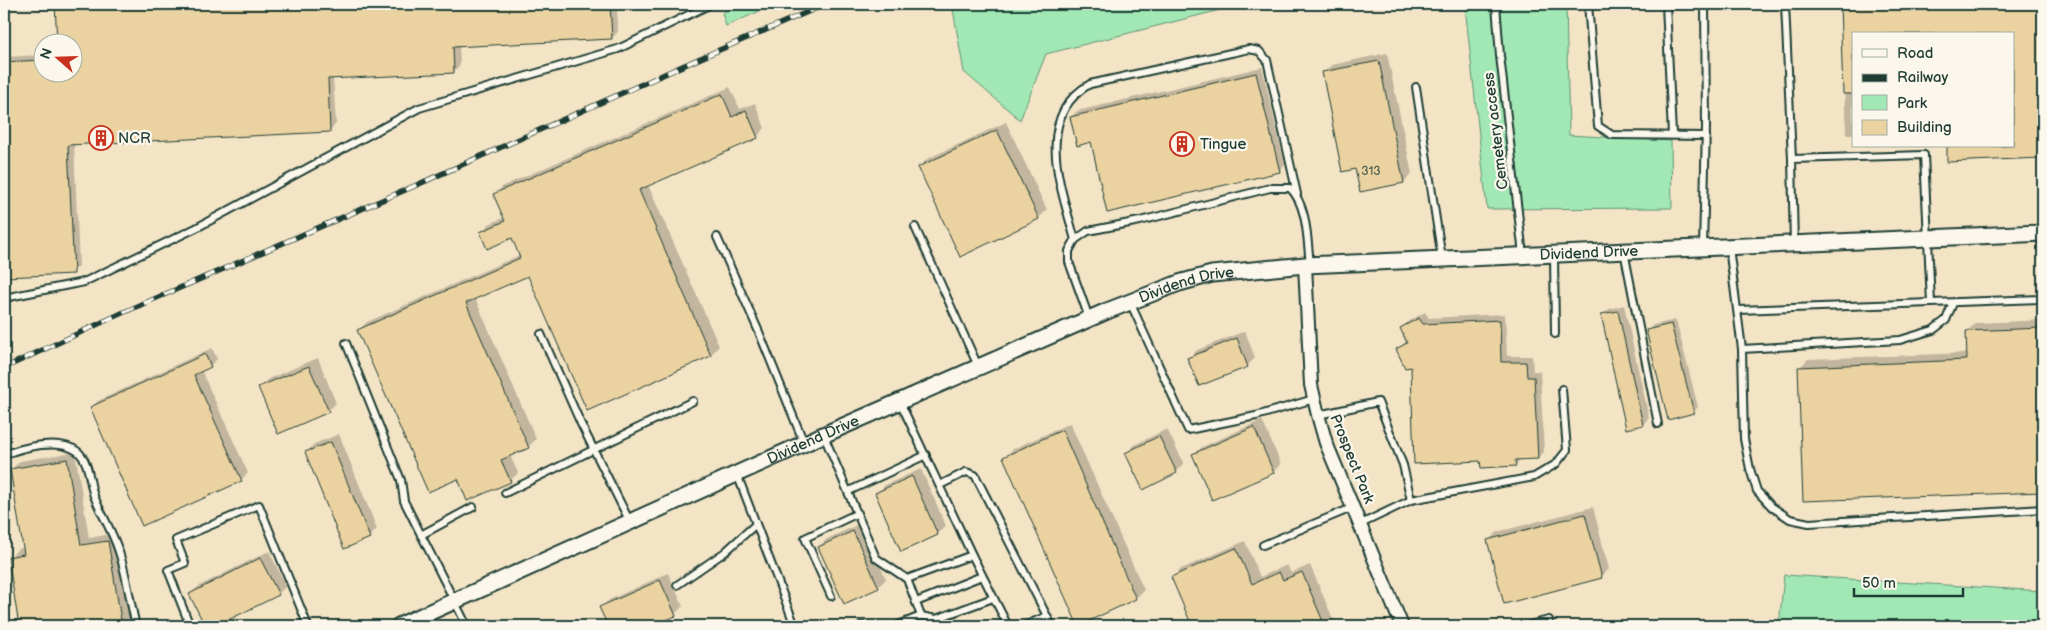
<svg xmlns="http://www.w3.org/2000/svg" width="2047" height="630" font-family="'Balsamiq Sans',sans-serif">
  <style>
    .built { fill: #f3e4c6; fill-rule: evenodd }
    .green { fill: #a2e8b5; stroke: #609274 }
    .shadow { fill: #0003 }
    .building { fill: #ebd2a1; stroke: #1f3d34 }
    .lines { fill: none; stroke-linecap: round; stroke-linejoin: round }
    .service-casing { stroke: #1f3d34; stroke-width: 10 }
    .minor-casing { stroke: #1f3d34; stroke-width: 16 }
    .tertiary-casing { stroke: #1f3d34; stroke-width: 19 }
    .service { stroke: #fbf7ec; stroke-width: 6 }
    .minor { stroke: #fbf7ec; stroke-width: 12 }
    .tertiary { stroke: #fbf7ec; stroke-width: 15 }
    .rail-casing { stroke: #1f3d34; stroke-width: 5.5 }
    .rail { stroke: #fbf7ec; stroke-width: 4; stroke-dasharray: 11; stroke-linecap: butt }
    .labels { text-anchor: middle; dominant-baseline: central; stroke-width: 4.5; stroke-linejoin: round; paint-order: stroke }
    .number-label { font-size: 12px; fill: #52624f }
    .street-label { font-size: 15px; fill: #1f3d34; stroke: #fbf7ec }
    .poi-label { font-size: 15px; fill: #1f3d34; stroke: #fbf7ec; text-anchor: start }
  </style>
  <rect width="100%" height="100%" fill="#f6ecd6"/>
  <filter id="ink" filterUnits="userSpaceOnUse"><feTurbulence type="fractalNoise" baseFrequency=".02" numOctaves="2"/><feDisplacementMap in="SourceGraphic" scale="10" xChannelSelector="R" yChannelSelector="G"/><feConvolveMatrix kernelMatrix="1 2 1 2 8 2 1 2 1" color-interpolation-filters="sRGB"/></filter>
  <g filter="url(#ink)">
    <path class="built" d="M 4,4 L 2043,4 L 2043,591 L 1785,575 L 1779,626 L 4,626 ZM 1853,34 L 2013,34 L 2013,146 L 1853,146 ZM 42,42 L 72,42 L 72,72 L 42,72 Z"/>
    <g class="green">
      <polygon points="738,4 776,4 726,26 722,13"/>
      <polygon points="952,4 1244,4 1046,54 1020,120 964,72"/>
      <polygon points="1458,4 1566,4 1569,135 1671,141 1672,208 1487,209 1465,6"/>
      <polygon points="1784,575 2043,591 2043,626 1779,626"/>
    </g>
    <g class="shadow">
      <polygon points="56,4 665,4 663,6 617,8 618,32 612,38 459,45 460,65 454,71 333,77 336,124 329,131 74,143 79,266 73,272 4,276 4,57 42,55 42,72 72,72 72,42 58,42"/>
      <polygon points="1841,4 2043,4 2043,154 2041,157 2013,146 2013,34 1853,34 1853,134 1846,134"/>
      <polygon points="1387,53 1412,174 1404,182 1356,168 1324,73 1332,65"/>
      <polygon points="1262,67 1285,165 1279,171 1092,141 1071,117 1077,111"/>
      <polygon points="730,87 740,109 755,103 765,128 757,137 648,185 719,346 711,355 587,409 529,274 475,298 536,439 528,447 510,455 518,473 510,481 458,478 359,330 367,322 520,255 512,237 481,232 489,224 505,217 495,195 503,186"/>
      <polygon points="1006,122 1047,210 1039,218 919,167 927,159"/>
      <polygon points="1624,305 1649,418 1643,424 1603,315 1609,309"/>
      <polygon points="1425,312 1429,318 1505,314 1507,356 1532,356 1533,371 1540,371 1544,452 1538,458 1521,459 1515,465 1481,459 1412,365 1397,349 1407,341 1401,328 1408,322"/>
      <polygon points="1676,320 1698,407 1693,412 1648,331 1653,325"/>
      <polygon points="2043,320 2043,491 1804,500 1800,367 1808,359 1968,353 1967,331 1976,323"/>
      <polygon points="1245,331 1255,358 1247,366 1189,358 1197,350"/>
      <polygon points="212,348 217,359 210,366 201,370 248,473 241,480 143,525 91,408 98,401"/>
      <polygon points="318,358 336,403 328,411 260,387 268,379"/>
      <polygon points="1262,420 1281,464 1273,472 1194,455 1202,447"/>
      <polygon points="1070,423 1144,590 1136,598 1005,457 1013,449"/>
      <polygon points="1167,429 1184,464 1176,472 1126,454 1134,445"/>
      <polygon points="339,434 377,529 369,537 306,453 314,444"/>
      <polygon points="75,452 89,538 116,533 130,619 122,626 21,626 9,558 18,549 24,548 12,469 20,461"/>
      <polygon points="921,469 946,526 937,534 877,493 885,485"/>
      <polygon points="1593,507 1609,569 1601,577 1489,540 1497,532"/>
      <polygon points="861,523 886,579 878,587 819,547 827,539"/>
      <polygon points="1245,541 1260,577 1287,565 1291,573 1310,565 1334,621 1329,626 1194,626 1173,577 1181,569"/>
      <polygon points="269,551 286,586 278,594 213,626 206,626 190,594 199,586"/>
      <polygon points="668,573 683,606 675,614 649,626 609,626 601,608 609,600"/>
    </g>
    <g class="building">
      <polygon points="55,4 610,4 612,39 453,47 454,73 328,79 330,132 68,145 74,274 4,277 4,62 42,60 42,72 72,72 72,42 57,42"/>
      <polygon points="1840,4 2043,4 2043,131 2040,131 2041,158 1947,162 1947,146 2013,146 2013,34 1853,34 1853,94 1843,94"/>
      <polygon points="1379,61 1404,183 1360,192 1355,169 1342,172 1322,72"/>
      <polygon points="1256,73 1280,172 1107,213 1091,142 1077,146 1070,117"/>
      <polygon points="722,94 732,117 746,110 758,138 639,190 711,356 587,411 528,276 466,303 529,448 501,460 511,482 467,501 458,479 428,492 357,330 520,258 512,238 487,249 480,232 505,221 493,194"/>
      <polygon points="997,130 1039,219 960,257 918,167"/>
      <polygon points="1618,311 1643,425 1626,429 1601,314"/>
      <polygon points="1419,318 1423,324 1500,320 1501,362 1526,362 1527,377 1534,377 1538,459 1515,460 1516,466 1481,468 1480,461 1414,464 1411,367 1405,368 1396,349 1407,343 1400,328"/>
      <polygon points="1671,324 1694,413 1668,420 1646,330"/>
      <polygon points="2043,328 2043,492 1803,501 1798,367 1967,360 1966,331"/>
      <polygon points="1237,338 1248,367 1199,386 1187,358"/>
      <polygon points="205,354 211,367 194,375 242,481 142,526 90,407"/>
      <polygon points="309,366 329,412 278,434 258,387"/>
      <polygon points="1254,427 1274,473 1212,500 1192,454"/>
      <polygon points="1062,430 1136,599 1078,626 1003,457"/>
      <polygon points="1159,436 1177,473 1143,490 1125,453"/>
      <polygon points="331,442 370,538 344,549 305,452"/>
      <polygon points="67,459 81,545 108,541 122,626 19,626 8,557 24,554 10,469"/>
      <polygon points="912,476 938,535 901,552 875,493"/>
      <polygon points="1585,514 1602,578 1504,604 1487,540"/>
      <polygon points="853,531 879,588 844,604 818,547"/>
      <polygon points="1236,548 1252,584 1279,572 1283,580 1302,572 1325,626 1192,626 1171,577"/>
      <polygon points="260,558 279,595 216,626 205,626 189,594"/>
      <polygon points="660,580 676,616 652,626 608,626 599,607"/>
    </g>
    <g class="lines">
      <defs>
        <g id="service">
          <polyline points="1496,4 1500,56 1523,255"/>
          <polyline points="1588,4 1598,126 1612,135 1706,136"/>
          <polyline points="1666,4 1672,135"/>
          <polyline points="1785,4 1792,159"/>
          <polyline points="1416,87 1442,259"/>
          <polyline points="915,227 978,366"/>
          <polyline points="717,237 759,332 804,443"/>
          <path d="M 1075,240 C 1062,190 1032,117 1090,84 L 1249,49 L 1259,51 L 1267,60 L 1297,194"/>
          <polyline points="1794,245 1792,159 1924,155 1931,303 2043,299"/>
          <polyline points="1703,247 1706,126 1705,4"/>
          <polyline points="1729,247 1742,349 1744,439 1750,469 1757,491 1772,507 1790,519 1809,523 2043,509"/>
          <polyline points="1624,251 1658,424"/>
          <polyline points="1554,255 1555,334"/>
          <polyline points="4,298 84,282 196,228 419,108 618,49 711,4"/>
          <polyline points="1130,302 1188,430 1256,416 1314,399"/>
          <polyline points="1738,310 1931,303"/>
          <path d="M 1089,318 L 1069,262 L 1069,251 L 1075,240 L 1088,231 L 1140,221 L 1270,188 L 1290,188 C 1308,206 1307,240 1310,265"/>
          <polyline points="541,334 581,424 630,522"/>
          <polyline points="346,343 401,480 404,501 467,626"/>
          <polyline points="1742,349 1900,340 1933,330 1946,320 1953,303"/>
          <polyline points="1318,415 1378,402 1403,465 1411,500"/>
          <polyline points="824,436 876,558 907,579 972,555 900,402"/>
          <path d="M 4,455 C 23,447 59,438 77,451 C 90,461 89,483 94,496 C 102,516 113,532 119,552 C 127,576 130,602 136,626"/>
          <polyline points="737,474 795,626"/>
          <polyline points="940,485 966,472 975,475 1052,626"/>
          <polyline points="849,491 926,455"/>
          <polyline points="505,493 693,401"/>
          <polyline points="1361,524 1411,500 1534,477 1556,464 1567,450 1562,389"/>
          <polyline points="421,535 473,507"/>
          <polyline points="1263,545 1354,507"/>
          <polyline points="972,555 1008,626"/>
          <polyline points="677,585 725,552 756,524"/>
          <polyline points="831,596 805,538 858,513"/>
          <polyline points="916,602 982,576"/>
          <polyline points="921,616 936,619 993,598"/>
          <polyline points="190,626 168,570 185,563 176,540 259,505 308,626"/>
          <polyline points="861,626 863,626"/>
          <polyline points="896,626 921,616 907,579"/>
          <polyline points="1024,626 1047,616"/>
          <polyline points="1525,626 1549,620"/>
        </g>
        <polyline id="minor" points="1305,265 1311,385 1318,415 1326,443 1402,626"/>
        <g id="tertiary">
          <path id="s1" d="M 399,626 L 823,435 L 1107,311 L 1179,283 L 1212,274 L 1305,265 L 2043,233"/>
        </g>
      </defs>
      <use href="#service" class="service-casing"/>
      <use href="#minor" class="minor-casing"/>
      <use href="#tertiary" class="tertiary-casing"/>
      <use href="#service" class="service"/>
      <use href="#minor" class="minor"/>
      <use href="#tertiary" class="tertiary"/>
      <defs>
        <polyline id="rail" points="4,368 122,313 419,184 696,60 826,4"/>
      </defs>
      <use href="#rail" class="rail-casing"/>
      <use href="#rail" class="rail"/>
    </g>
  </g>
  <defs>
    <symbol id="building-ring" viewBox="-11 -11 22 22"><circle r="9.5" fill="#fbf7ec" stroke="#c8321e" stroke-width="1.5"/><path d="M-4-6H4V6H1V3H-1V6H-4ZM-2.5-4.3h1.7v1.8h-1.7ZM.8-4.3h1.7v1.8H.8ZM-2.5-1h1.7V.8h-1.7ZM.8-1h1.7V.8H.8Z" fill="#c8321e"/></symbol>
  </defs>
  <g fill-rule="evenodd">
    <use href="#building-ring" x="87" y="124" width="28" height="28"/>
    <use href="#building-ring" x="1168" y="130" width="28" height="28"/>
  </g>
  <g class="labels">
    <g class="number-label">
      <text x="1371" y="171">313</text>
    </g>
    <g class="street-label">
      <text transform="translate(1496 131) rotate(-97)">Cemetery access</text>
      <text stroke="none"><textPath href="#s1" startOffset="1264">Dividend Drive</textPath></text>
      <text stroke="none"><textPath href="#s1" startOffset="859">Dividend Drive</textPath></text>
      <text stroke="none"><textPath href="#s1" startOffset="454">Dividend Drive</textPath></text>
      <text transform="translate(1352 459) rotate(68)">Prospect Park</text>
    </g>
    <g class="poi-label">
      <text x="118" y="138">NCR</text>
      <text x="1200" y="144">Tingue</text>
    </g>
  </g>
  <rect width="2047" height="630" fill="none" stroke="#fbf7ec" stroke-width="20"/>
  <rect x="10" y="10" width="2027" height="610" fill="none" stroke="#1f3d34" stroke-width="2" filter="url(#ink)"/>
  <rect x="1852" y="32" width="162" height="115" fill="#fbf7ec" stroke="#a3ada2"/>
  <rect x="1862" y="49" width="25" height="8" fill="#fbf7ec" stroke="#a3ada2"/>
  <text x="1897" y="58" font-size="15" fill="#1f3d34">Road</text>
  <rect x="1862" y="74" width="25" height="8" fill="#1f3d34" stroke="#a3ada2"/>
  <text x="1897" y="82" font-size="15" fill="#1f3d34">Railway</text>
  <rect x="1862" y="95" width="25" height="15" fill="#a2e8b5" stroke="#a3ada2"/>
  <text x="1897" y="108" font-size="15" fill="#1f3d34">Park</text>
  <rect x="1862" y="120" width="25" height="15" fill="#ebd2a1" stroke="#a3ada2"/>
  <text x="1897" y="132" font-size="15" fill="#1f3d34">Building</text>
  <g transform="translate(58 58) rotate(290)"><circle r="24" fill="#fbf7ec" stroke="#a3ada2"/>
  <path d="M0-4L9 19L0 12L-9 19Z" fill="#c8321e"/>
  <text y="-8" font-size="14" font-weight="bold" text-anchor="middle" fill="#1f3d34">N</text>
  </g>
  <path d="M1854 588v8h109v-8" fill="none" stroke="#1f3d34" stroke-width="2.5"/>
  <text x="1862" y="588" font-size="15" fill="#1f3d34" stroke="#fbf7ec" stroke-width="4" paint-order="stroke">50 m</text>
</svg>
